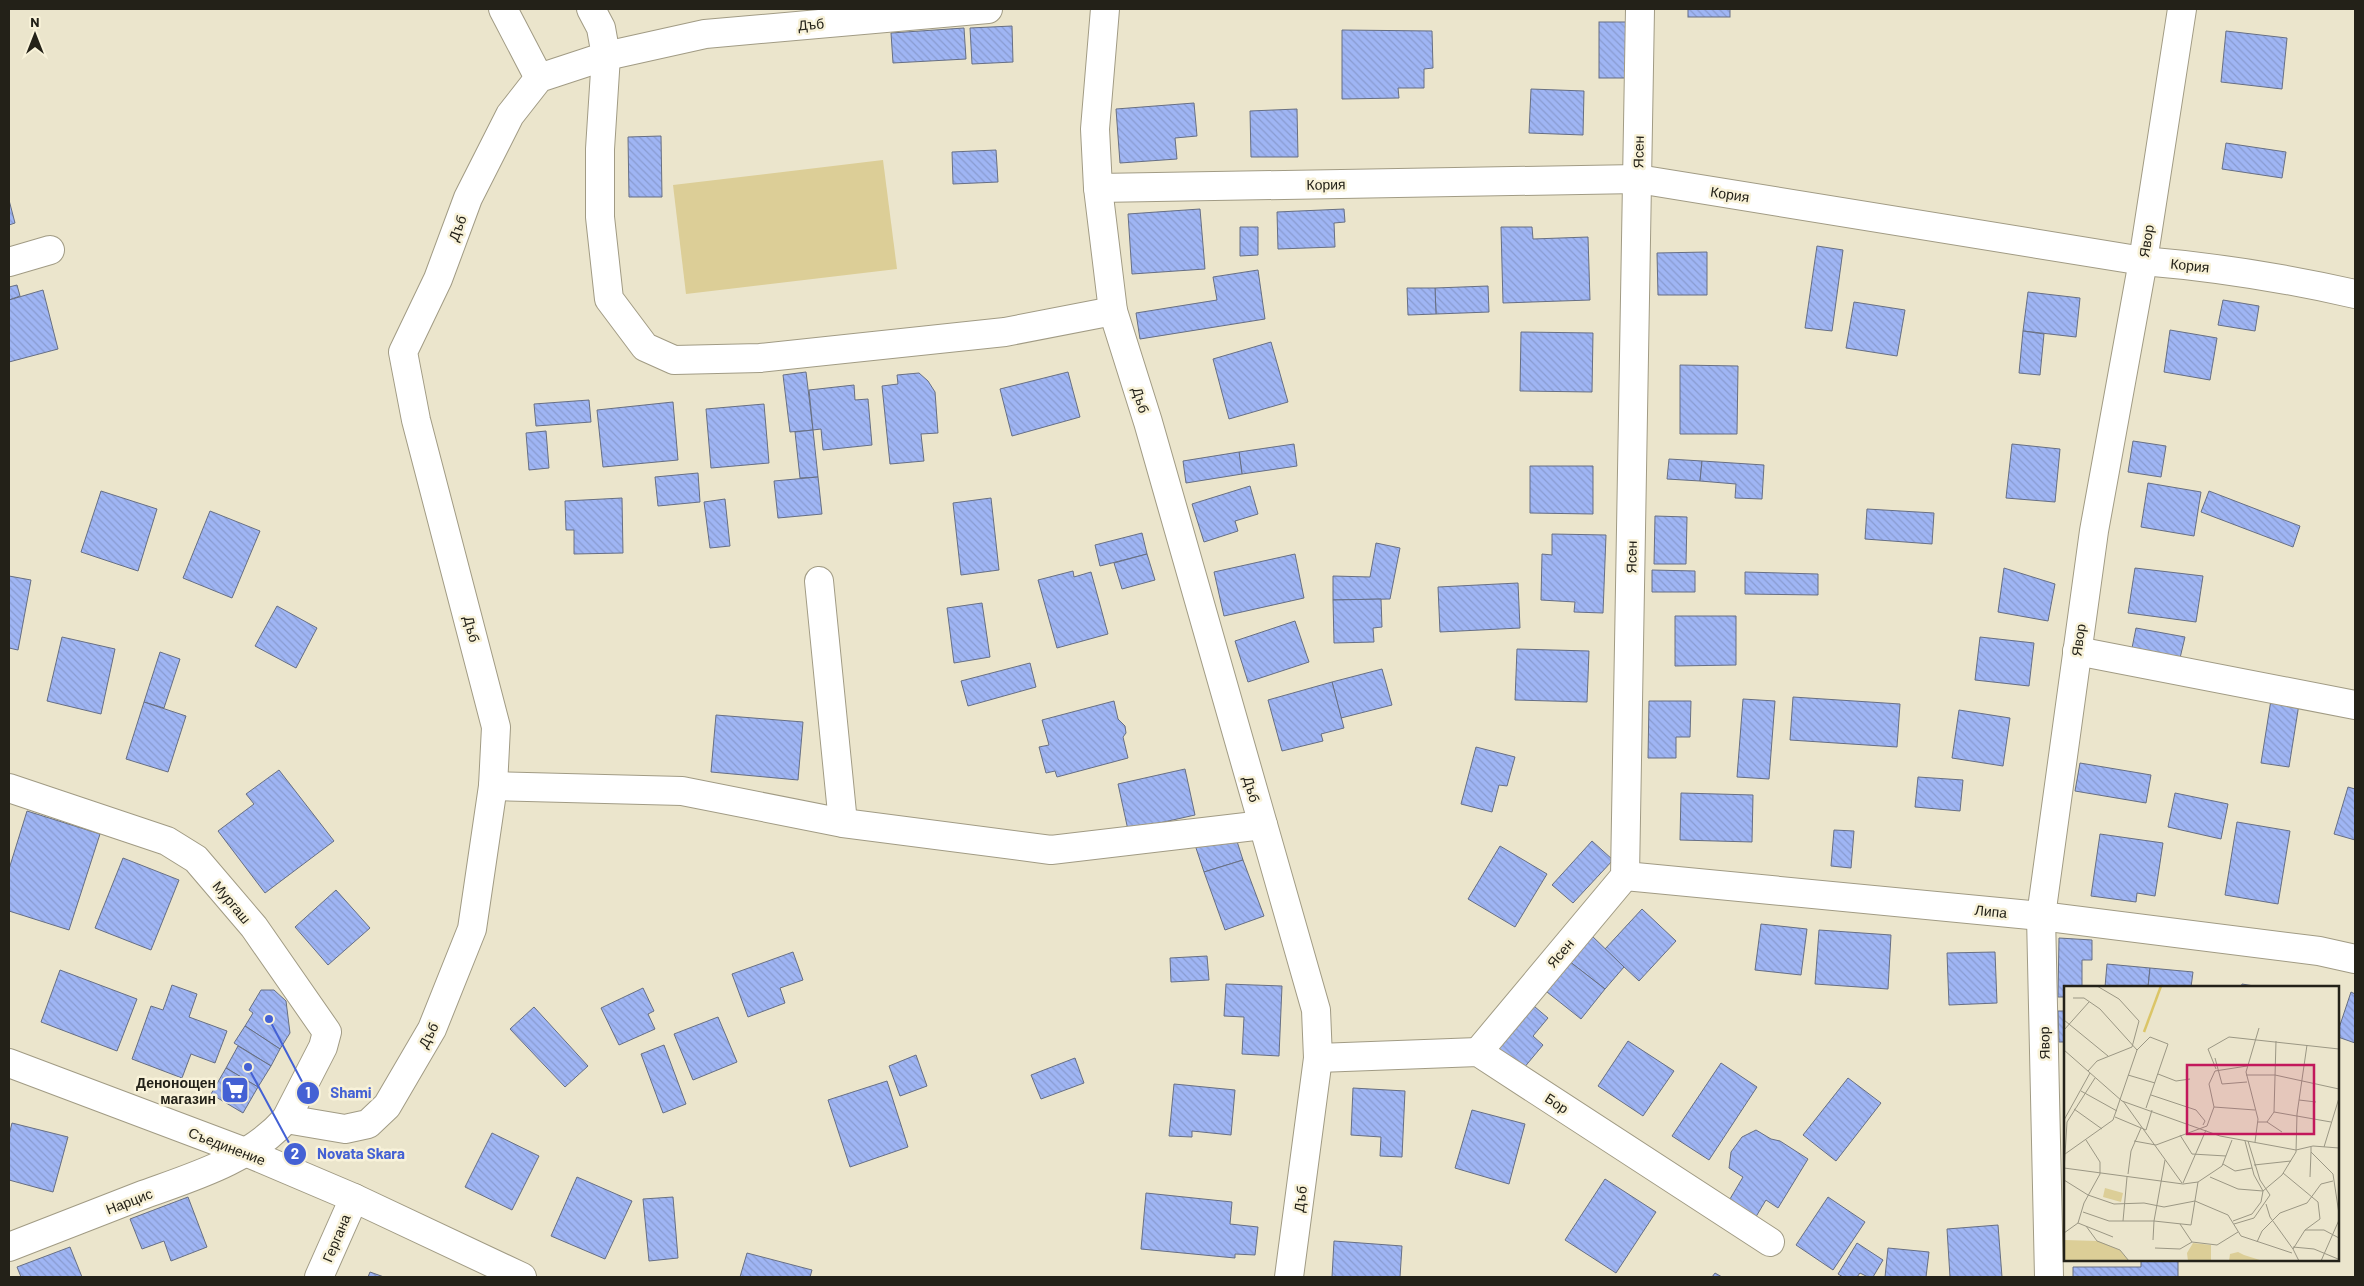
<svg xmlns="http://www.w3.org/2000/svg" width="2364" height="1286" font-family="Barlow,sans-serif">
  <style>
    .garden { fill: #dcce97 }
    .building { fill: url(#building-back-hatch); stroke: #676f83 }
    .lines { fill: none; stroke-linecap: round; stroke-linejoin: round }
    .minor-casing { stroke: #a19b84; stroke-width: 30 }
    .minor { stroke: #fff; stroke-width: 28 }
    .labels { text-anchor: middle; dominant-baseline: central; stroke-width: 5; stroke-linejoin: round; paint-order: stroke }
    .street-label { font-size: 14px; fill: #232118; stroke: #f8f2d9 }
    .poi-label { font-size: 14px; font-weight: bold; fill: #232118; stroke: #f8f2d9; text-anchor: end }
    .inset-river { fill: none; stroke: #dbc567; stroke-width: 2.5 }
    .inset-road { fill: none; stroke: #9b9784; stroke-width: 1 }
    .view { fill: #c2185b; fill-opacity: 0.15; stroke: #c2185b; stroke-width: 2.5 }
    .inset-edge { fill: none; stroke: #232118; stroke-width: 2.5 }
    .leader { fill: none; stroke: #4461d4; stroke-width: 2 }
    .callout-dot { fill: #4461d4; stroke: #f8f2d9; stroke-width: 2 }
    .mark-label { font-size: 15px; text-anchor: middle; font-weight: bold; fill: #fff }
    .callout-label { font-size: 15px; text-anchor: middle; font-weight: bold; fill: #4461d4; stroke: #f8f2d9; stroke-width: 5; stroke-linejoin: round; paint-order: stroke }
  </style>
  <defs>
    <pattern id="building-back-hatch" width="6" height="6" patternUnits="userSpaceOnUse" patternTransform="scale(1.25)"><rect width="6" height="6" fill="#9fb5f4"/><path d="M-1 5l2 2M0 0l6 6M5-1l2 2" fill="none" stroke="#899bd0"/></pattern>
  </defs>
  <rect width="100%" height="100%" fill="#ebe5cc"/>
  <polygon class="garden" points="883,160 897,269 686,294 673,185"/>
  <g class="building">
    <rect x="1688" y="9" width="42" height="8"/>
    <rect x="1599" y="22" width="27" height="56"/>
    <polygon points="1012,26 1013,62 972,64 970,28"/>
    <polygon points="964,28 966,59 893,63 891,33"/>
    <polygon points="1342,30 1432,31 1433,68 1424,69 1424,88 1398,88 1399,98 1342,99"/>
    <polygon points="2226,31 2287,38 2282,89 2221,82"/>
    <polygon points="1531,89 1584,91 1583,135 1529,133"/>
    <polygon points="1194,103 1197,136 1175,138 1177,159 1120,163 1116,109"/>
    <polygon points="1297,109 1298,157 1251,157 1250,111"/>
    <polygon points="661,136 662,197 629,197 628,137"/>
    <polygon points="2226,143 2286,152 2282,178 2222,169"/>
    <polygon points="996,150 998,182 953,184 952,152"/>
    <polygon points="9,200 15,223 9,225"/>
    <polygon points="1200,209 1205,269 1132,274 1128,214"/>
    <polygon points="1344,209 1345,222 1334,223 1335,247 1278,249 1277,212"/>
    <polygon points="1240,227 1258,227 1258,255 1240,256"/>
    <polygon points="1501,227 1532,227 1533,239 1588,237 1590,300 1503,303"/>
    <polygon points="1817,246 1843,250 1832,331 1805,328"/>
    <polygon points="1707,252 1707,295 1658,295 1657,253"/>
    <polygon points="1258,270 1265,319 1140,339 1136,313 1217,300 1213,277"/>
    <polygon points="17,285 20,296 9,300 9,287"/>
    <polygon points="1488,286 1489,312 1436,314 1435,288"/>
    <polygon points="1407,288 1435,288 1436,314 1408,315"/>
    <polygon points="43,290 58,349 9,362 9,300"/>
    <polygon points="2028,292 2080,298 2076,337 2023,331"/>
    <polygon points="2223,300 2259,306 2255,331 2218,325"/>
    <polygon points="1854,302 1905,310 1897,356 1846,348"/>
    <polygon points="2170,330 2217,338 2210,380 2164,372"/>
    <polygon points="2023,331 2044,334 2040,375 2019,373"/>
    <polygon points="1521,332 1593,333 1592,392 1520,391"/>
    <polygon points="1271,342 1288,402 1229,419 1213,359"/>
    <polygon points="1680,365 1738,366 1737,434 1680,434"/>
    <polygon points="806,372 813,430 790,432 783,375"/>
    <polygon points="1068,372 1080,417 1012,436 1000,389"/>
    <polygon points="919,373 928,381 935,392 938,433 921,434 924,461 890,464 882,386 898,384 897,375"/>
    <polygon points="854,385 855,400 868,399 872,445 823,450 821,429 813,430 809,390"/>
    <polygon points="589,400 591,422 536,426 534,404"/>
    <polygon points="673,402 678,460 603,467 597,410"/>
    <polygon points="764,404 769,463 711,468 706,409"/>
    <polygon points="813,430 818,477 800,478 795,432"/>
    <polygon points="546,431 549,468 529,470 526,433"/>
    <polygon points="2133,441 2166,446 2161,477 2128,472"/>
    <polygon points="1294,444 1297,466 1242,474 1239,452"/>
    <polygon points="2012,444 2060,449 2055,502 2006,498"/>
    <polygon points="1239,452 1242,474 1186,483 1183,461"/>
    <polygon points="1669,459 1702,461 1700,481 1667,479"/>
    <polygon points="1702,461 1764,465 1762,499 1735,498 1736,484 1700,481"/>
    <polygon points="1530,466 1593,466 1593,514 1530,513"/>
    <polygon points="698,473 700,502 658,506 655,477"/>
    <polygon points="818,477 822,514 778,518 774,481"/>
    <polygon points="2148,483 2201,492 2194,536 2141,527"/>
    <polygon points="1250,486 1258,514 1235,521 1238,531 1204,542 1192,504"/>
    <polygon points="101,491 157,509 138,571 81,552"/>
    <polygon points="2209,491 2300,526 2293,547 2201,512"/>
    <polygon points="622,498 623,553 574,554 574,530 566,530 565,501"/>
    <polygon points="991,498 999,570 961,575 953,503"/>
    <polygon points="725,499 730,546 710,548 704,502"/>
    <polygon points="1867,509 1934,513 1932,544 1865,539"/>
    <polygon points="210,511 260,531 232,598 183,578"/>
    <polygon points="1655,516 1687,517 1686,564 1654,564"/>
    <polygon points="1142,533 1147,554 1100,566 1095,545"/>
    <polygon points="1552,534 1606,535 1603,613 1574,612 1575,602 1541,600 1542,554 1552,555"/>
    <polygon points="1376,543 1400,548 1390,599 1333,600 1333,576 1370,577"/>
    <polygon points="1147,554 1155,580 1122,589 1114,563"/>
    <polygon points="1295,554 1304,598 1224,616 1214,572"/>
    <polygon points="2004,568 2055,584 2048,621 1998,612"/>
    <polygon points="2135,568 2203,576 2196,622 2128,613"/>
    <polygon points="1652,570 1695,571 1695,592 1652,592"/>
    <polygon points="1073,571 1074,577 1091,572 1108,634 1057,648 1038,580"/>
    <polygon points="1745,572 1818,574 1818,595 1745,594"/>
    <polygon points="9,576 31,580 18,650 9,648"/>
    <polygon points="1518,583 1520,628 1440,632 1438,587"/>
    <polygon points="1381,599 1382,627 1373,628 1374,642 1334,643 1333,600"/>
    <polygon points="982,603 990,657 954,663 947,608"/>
    <polygon points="277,606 317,628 296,668 255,646"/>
    <polygon points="1675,616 1736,616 1736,665 1675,666"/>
    <polygon points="1295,621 1309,662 1248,682 1235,641"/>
    <polygon points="2136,628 2185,637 2180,658 2132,648"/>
    <polygon points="62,637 115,649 101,714 47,701"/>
    <polygon points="1980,637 2034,643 2029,686 1975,680"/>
    <polygon points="1517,649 1589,651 1587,702 1515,700"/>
    <polygon points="160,652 180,659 164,708 144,702"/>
    <polygon points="1030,663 1036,687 968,706 961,681"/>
    <polygon points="1382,669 1392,705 1341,718 1332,682"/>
    <polygon points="1332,682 1344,728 1321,734 1323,741 1282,751 1268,700"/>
    <polygon points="1793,697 1900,704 1897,747 1790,740"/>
    <polygon points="1743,699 1775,701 1769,779 1737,777"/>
    <polygon points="2271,700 2299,704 2289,767 2261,763"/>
    <polygon points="1114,701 1118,719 1125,726 1126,733 1123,737 1128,758 1057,777 1055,771 1046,773 1039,747 1049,745 1042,720"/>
    <polygon points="1649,701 1691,701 1690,737 1676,737 1676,758 1648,758"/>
    <polygon points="144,702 186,716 168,772 126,759"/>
    <polygon points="1959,710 2010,718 2003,766 1952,758"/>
    <polygon points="716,715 803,722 798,780 711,772"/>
    <polygon points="1476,747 1515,757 1507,786 1499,785 1492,812 1461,804"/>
    <polygon points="2080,763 2151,775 2146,803 2075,791"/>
    <polygon points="1185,769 1195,815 1128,830 1118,784"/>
    <polygon points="279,770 334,841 265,893 218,831 254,804 246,794"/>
    <polygon points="1918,777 1963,780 1960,811 1915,807"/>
    <polygon points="2348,787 2355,789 2355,840 2334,834"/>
    <polygon points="1681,793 1753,795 1752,842 1680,840"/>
    <polygon points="2175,793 2228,804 2221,839 2168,827"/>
    <polygon points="27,811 100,834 69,930 9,911 9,869"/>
    <polygon points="2237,822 2290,831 2278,904 2225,895"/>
    <polygon points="1834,830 1854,831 1851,868 1831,866"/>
    <polygon points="1234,832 1243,860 1204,872 1195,845"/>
    <polygon points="2100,834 2163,843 2155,896 2137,893 2136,902 2091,896"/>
    <polygon points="1592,841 1613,860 1573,903 1552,885"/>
    <polygon points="1500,846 1547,874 1515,927 1468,899"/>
    <polygon points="123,858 179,880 151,950 95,928"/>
    <polygon points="1243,860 1264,916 1225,930 1204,872"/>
    <polygon points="336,890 370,928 328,965 295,927"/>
    <polygon points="1642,909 1676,941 1639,981 1605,949"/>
    <polygon points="1761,924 1807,929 1801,975 1755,970"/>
    <polygon points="1819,930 1891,935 1888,989 1815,984"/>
    <polygon points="1589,933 1624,967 1605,989 1565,958"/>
    <polygon points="2059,938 2092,940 2092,960 2082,960 2082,987 2065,987 2065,997 2058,997"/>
    <polygon points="793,952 803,980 780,988 785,1003 748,1017 732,974"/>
    <polygon points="1995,952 1997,1003 1949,1005 1947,953"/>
    <polygon points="1207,956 1209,980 1171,982 1170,958"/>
    <polygon points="1565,958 1605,989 1581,1019 1542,988"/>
    <polygon points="2107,964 2150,968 2148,987 2105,987"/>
    <polygon points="2150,968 2193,972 2191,987 2148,987"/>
    <polygon points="60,970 137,999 117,1051 41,1022"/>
    <polygon points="1226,984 1282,986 1279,1056 1242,1054 1244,1017 1224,1016"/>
    <polygon points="2242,984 2260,987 2241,987"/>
    <polygon points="172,985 197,994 189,1017 227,1031 215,1063 191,1054 182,1078 132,1059 151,1006 163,1010"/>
    <polygon points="643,988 654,1011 648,1014 655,1029 619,1045 601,1008"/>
    <polygon points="261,990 274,990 286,1001 290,1033 280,1049 245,1026 253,1013 249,1010"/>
    <polygon points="2351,992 2355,994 2355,1043 2338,1037 2338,1031"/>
    <polygon points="1528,1001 1548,1018 1533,1036 1543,1045 1523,1069 1492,1044"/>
    <polygon points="534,1007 588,1066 565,1087 510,1029"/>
    <polygon points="2058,1011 2065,1011 2065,1042 2059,1042"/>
    <polygon points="718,1017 737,1062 693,1080 674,1034"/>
    <polygon points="245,1026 280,1049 271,1066 234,1043"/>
    <polygon points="1628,1041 1674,1071 1643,1116 1598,1086"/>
    <polygon points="664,1045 686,1104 663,1113 641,1054"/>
    <polygon points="238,1046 271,1066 258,1087 226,1068"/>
    <polygon points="916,1055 927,1086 900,1096 889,1066"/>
    <polygon points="1075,1058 1084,1083 1041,1099 1031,1075"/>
    <polygon points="1721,1063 1757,1087 1709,1160 1672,1136"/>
    <polygon points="226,1068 258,1087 243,1113 211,1094"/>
    <polygon points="1848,1078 1881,1103 1836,1161 1803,1135"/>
    <polygon points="887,1081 908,1147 850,1167 828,1100"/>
    <polygon points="1174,1084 1235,1090 1231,1135 1192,1131 1192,1137 1169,1136"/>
    <polygon points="1353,1088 1405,1091 1402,1157 1380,1156 1381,1137 1351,1135"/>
    <polygon points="1472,1110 1525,1124 1509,1184 1455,1168"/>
    <polygon points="12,1123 68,1137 53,1192 9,1180 9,1135"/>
    <polygon points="1756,1130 1771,1139 1780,1141 1808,1159 1778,1208 1766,1200 1754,1220 1727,1204 1743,1177 1729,1168 1731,1152 1742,1137"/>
    <polygon points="492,1133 539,1156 512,1210 465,1187"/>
    <polygon points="577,1177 632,1201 605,1259 551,1236"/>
    <polygon points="1605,1179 1656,1212 1616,1273 1565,1240"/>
    <polygon points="1146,1193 1232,1202 1230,1224 1258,1227 1255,1255 1235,1254 1235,1258 1141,1249"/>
    <polygon points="188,1197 207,1247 171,1261 164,1241 142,1249 130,1219"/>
    <polygon points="673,1197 678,1258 649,1261 643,1199"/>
    <polygon points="1828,1197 1865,1222 1833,1270 1796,1245"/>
    <polygon points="1998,1225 2002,1277 1950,1277 1947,1229"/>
    <polygon points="1334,1241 1402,1246 1400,1277 1332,1277"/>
    <polygon points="1857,1243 1883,1260 1873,1277 1868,1277 1860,1273 1857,1277 1843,1277 1838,1274"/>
    <polygon points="70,1247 82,1277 21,1277 17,1267"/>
    <polygon points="1888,1248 1929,1252 1926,1277 1885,1277"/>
    <polygon points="747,1253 812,1270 810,1277 740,1277"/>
    <polygon points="2141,1260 2178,1260 2178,1277 2073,1277 2073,1267 2141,1267"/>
    <polygon points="370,1272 384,1277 368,1277"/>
    <polygon points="1715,1273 1722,1277 1712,1277"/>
  </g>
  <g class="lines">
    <defs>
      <g id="minor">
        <polyline points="503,9 539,78"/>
        <polyline points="591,9 601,28 606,56 600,149 600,217 609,299 645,347 674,360 760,358 1005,332 1113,311"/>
        <polyline points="1105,9 1095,129 1098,188 1113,311 1148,422 1316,1010 1318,1058 1289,1277"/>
        <path d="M 1098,188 L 1638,179 L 2143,261 C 2215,267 2285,278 2355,294"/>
        <polyline points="9,262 50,250"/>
        <polyline points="819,581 843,823"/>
        <polyline points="2077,651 2355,705"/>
        <polyline points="493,786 682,791 843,823 1051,850 1263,825"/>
        <polyline points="9,788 167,841 196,859 254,927 327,1032 323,1047 286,1119"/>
        <polyline points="1625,876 2041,916 2319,951 2355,959"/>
        <polyline points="1478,1052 1625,876 1640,9"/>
        <polyline points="1318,1058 1478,1052 1770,1242"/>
        <polyline points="9,1063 248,1153 354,1198 522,1277"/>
        <path d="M 9,1247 C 53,1230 97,1213 140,1196 C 192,1177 249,1161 286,1119 L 345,1129 L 368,1124 L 387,1106 L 432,1029 L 472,929 L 493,786 L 496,727 L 416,420 L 403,352 L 438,279 L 468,198 L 510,115 L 539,78 L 606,56 L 705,34 L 988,9"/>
        <polyline points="319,1277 354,1198"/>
        <polyline points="2049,1277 2041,916 2094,531 2143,261 2182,9"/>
      </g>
    </defs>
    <use href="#minor" class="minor-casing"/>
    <use href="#minor" class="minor"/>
  </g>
  <defs>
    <symbol id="supermarket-square" viewBox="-11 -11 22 22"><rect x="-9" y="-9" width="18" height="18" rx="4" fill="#4461d4" stroke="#f8f2d9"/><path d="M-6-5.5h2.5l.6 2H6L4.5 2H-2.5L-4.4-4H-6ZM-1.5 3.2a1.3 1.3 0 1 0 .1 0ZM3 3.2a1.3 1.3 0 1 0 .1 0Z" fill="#fff"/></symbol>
  </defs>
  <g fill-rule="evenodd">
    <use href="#supermarket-square" x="219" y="1074" width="32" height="32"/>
  </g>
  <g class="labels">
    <g class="street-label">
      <text transform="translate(811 24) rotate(-5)">Дъб</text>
      <text transform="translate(1638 152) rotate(-89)">Ясен</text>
      <text transform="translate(1326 184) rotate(-1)">Кория</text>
      <text transform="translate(1730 194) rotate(9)">Кория</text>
      <text transform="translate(457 228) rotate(-69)">Дъб</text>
      <text transform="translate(2146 241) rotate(-81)">Явор</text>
      <text transform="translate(2190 265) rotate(6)">Кория</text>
      <text transform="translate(1141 400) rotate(73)">Дъб</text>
      <text transform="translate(1631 557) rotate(-89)">Ясен</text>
      <text transform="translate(472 629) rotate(76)">Дъб</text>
      <text transform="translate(2078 640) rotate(-82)">Явор</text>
      <text transform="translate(1252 789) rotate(74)">Дъб</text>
      <text transform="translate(232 902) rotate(50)">Мургаш</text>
      <text transform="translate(1991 911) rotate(6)">Липа</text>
      <text transform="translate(1560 953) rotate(-50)">Ясен</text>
      <text transform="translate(428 1035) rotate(-62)">Дъб</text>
      <text transform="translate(2044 1043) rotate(-91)">Явор</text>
      <text transform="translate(1557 1103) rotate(33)">Бор</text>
      <text transform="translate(227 1146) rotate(21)">Съединение</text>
      <text transform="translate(1300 1199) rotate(-83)">Дъб</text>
      <text transform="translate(129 1201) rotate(-21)">Нарцис</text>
      <text transform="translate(336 1238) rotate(-67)">Гергана</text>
    </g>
    <g class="poi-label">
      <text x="216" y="1082">Денонощен<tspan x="216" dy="16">магазин</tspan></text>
    </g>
  </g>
  <g transform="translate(2064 986)">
    <rect width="275" height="275" fill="#ebe5cc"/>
    <path d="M 0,254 L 34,255 L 56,264 L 65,275 L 0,275 ZM 174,266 L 180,269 L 199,275 L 165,275 L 166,268 Z" fill="#dcce97"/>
    <path d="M 129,257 L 147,259 L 147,275 L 124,275 L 123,267 Z" fill="#dcce97"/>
    <path d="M 41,202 L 59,207 L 57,216 L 39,211 Z" fill="#dcce97"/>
    <path class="inset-river" d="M 80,46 L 97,0"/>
    <path class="inset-road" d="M 9,12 L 20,12 L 36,23 L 73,64M 0,34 L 44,70M 0,44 L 25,16M 0,64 L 58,115 L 156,150 L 232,164 L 249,160 L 275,162M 151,72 L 158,98 L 183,96M 152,83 L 144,63 L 165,51 L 275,63M 24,85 L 33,75 L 68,61 L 75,35 L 55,13 L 33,0M 94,88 L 112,95 L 126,93M 64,89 L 91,97M 182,89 L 211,89 L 275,103M 17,105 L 53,125M 87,109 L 132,124 L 141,135 L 139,139M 235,114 L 252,116M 59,115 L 118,197M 150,121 L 191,124M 10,123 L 38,143M 210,126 L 267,136M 51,131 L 82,144 L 88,124M 0,134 L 26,87M 194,136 L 203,136 L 218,146M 203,136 L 210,126 L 212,55M 116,149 L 128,168 L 162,170M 70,155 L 92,159 L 143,140 L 150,121 L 145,98 L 151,85 L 183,80M 181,155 L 190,189 L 199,205M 191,156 L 194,133 L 182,86 L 195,42M 247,161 L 247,166 L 269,188 L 275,228M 260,161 L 275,112M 1,168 L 49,134 L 73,64 L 86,51 L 104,58 L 82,122M 101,174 L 90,235 L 127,239 L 134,196M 159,178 L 171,185 L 188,182M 190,179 L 227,175M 0,182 L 119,198 L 134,196 L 158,180 L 168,154M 0,185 L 3,136 L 31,92M 219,187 L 254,216 L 256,233 L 241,244M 64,188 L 67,165 L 77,142M 146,191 L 174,203 L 199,205M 246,191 L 247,166M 0,194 L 24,209 L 50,218 L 80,217 L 100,221 L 131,215 L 164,229 L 177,250 L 228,267M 119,197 L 142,144M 199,205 L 218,189 L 232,166 L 233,128 L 243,59M 202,218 L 206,231 L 229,263M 19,226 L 45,235 L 90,235 L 89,254M 59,235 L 63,191M 169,235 L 188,228 L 197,216 L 199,205M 14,237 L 49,251M 116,238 L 128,256M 170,238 L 190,232 L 206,209 L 196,194 L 184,155M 22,240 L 33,255 L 56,264 L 65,275M 0,247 L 14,237 L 20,217 L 36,188 L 36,176 L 22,154M 128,256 L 153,259 L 174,246M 193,256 L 198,245 L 216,227 L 243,217 L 257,198 L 269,195M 229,261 L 250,263 L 274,273M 91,262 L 116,263 L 128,256M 235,275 L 229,263 L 241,244 L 260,244 L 275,252M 257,275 L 275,234"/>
    <path class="view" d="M 123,79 L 250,79 L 250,148 L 123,148 Z"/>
    <rect width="275" height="275" class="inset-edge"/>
  </g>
  <path class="leader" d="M269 1019L308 1093M248 1067L295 1154"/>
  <g class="callout-dot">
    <circle cx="269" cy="1019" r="5"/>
    <circle cx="248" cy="1067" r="5"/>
    <circle cx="308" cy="1093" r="12"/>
    <circle cx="295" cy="1154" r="12"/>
  </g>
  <g class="mark-label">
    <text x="308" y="1098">1</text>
    <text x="295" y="1159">2</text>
  </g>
  <g class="callout-label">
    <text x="351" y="1098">Shami</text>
    <text x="361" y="1159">Novata Skara</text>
  </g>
  <rect width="2364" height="1286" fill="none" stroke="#232118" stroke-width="20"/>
  <g transform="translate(35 35)" stroke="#f8f2d9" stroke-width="4" paint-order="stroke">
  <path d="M0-4L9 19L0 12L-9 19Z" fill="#232118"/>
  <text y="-8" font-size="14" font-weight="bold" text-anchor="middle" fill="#232118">N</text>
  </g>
</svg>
